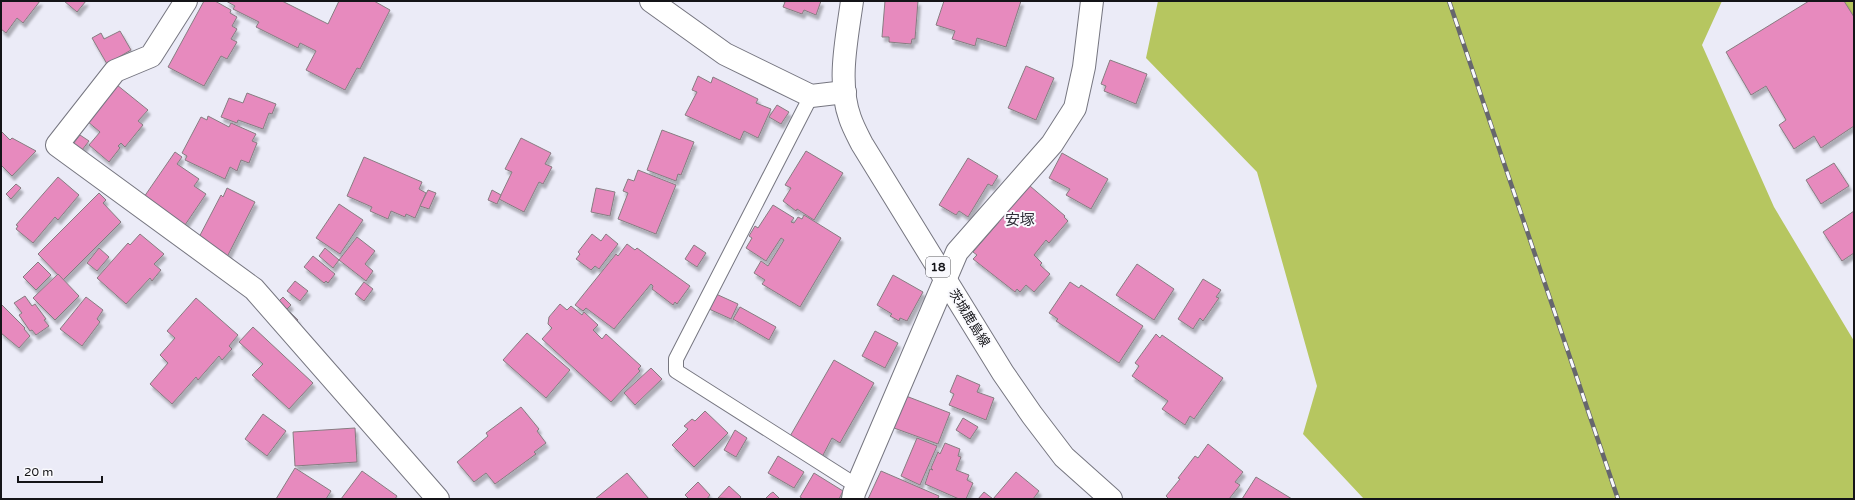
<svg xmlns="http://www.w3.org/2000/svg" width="1855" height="500" font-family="'Varela Round','Noto Sans JP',sans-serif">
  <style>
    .forest { fill: #b6c660 }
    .building { fill: #e78abe; stroke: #877c81; filter: url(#shadow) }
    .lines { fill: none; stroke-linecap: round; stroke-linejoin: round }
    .lane-casing { stroke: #767680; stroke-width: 16 }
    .street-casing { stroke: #767680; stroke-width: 24 }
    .primary-casing { stroke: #767680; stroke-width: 24 }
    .lane { stroke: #fff; stroke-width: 14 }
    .street { stroke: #fff; stroke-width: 22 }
    .primary { stroke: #fff; stroke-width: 22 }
    .rail-casing { stroke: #66666d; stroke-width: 4.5 }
    .rail { stroke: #f9f9fd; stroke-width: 3; stroke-dasharray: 9; stroke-linecap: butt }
    .labels { text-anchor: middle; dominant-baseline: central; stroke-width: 4; stroke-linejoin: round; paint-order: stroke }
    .shield { fill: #f9f9fd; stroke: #59595d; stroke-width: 1 }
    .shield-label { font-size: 12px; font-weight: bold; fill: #141418 }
    .street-label { font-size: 13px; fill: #141418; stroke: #f9f9fd }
    .quarter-label { font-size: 15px; fill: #31303a; stroke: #f9f9fd }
  </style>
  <defs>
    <filter id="shadow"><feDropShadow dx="2.5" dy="4.5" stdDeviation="1" flood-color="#0004"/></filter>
  </defs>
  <rect width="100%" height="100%" fill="#ebebf7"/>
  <g class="forest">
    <polygon points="1158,1 1722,1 1702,45 1774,207 1854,341 1854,499 1364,499 1303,434 1317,386 1257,172 1146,58"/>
    <polygon points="1836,1 1854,1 1854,22"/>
  </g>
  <g class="building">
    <polygon points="1,1 40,1 23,23 17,18 6,33 1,29"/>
    <polygon points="64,1 86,1 77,12"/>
    <polygon points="204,1 215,1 231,10 230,13 237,17 232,26 237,29 231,39 237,42 227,59 221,56 204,86 168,67"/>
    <polygon points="226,1 282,1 328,24 339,1 374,1 390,10 360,69 357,68 345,90 306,70 316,51 300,43 298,48 256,27 259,22 233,9 235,6"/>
    <polygon points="781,1 821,1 816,15 804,10 802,14 783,7 785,2"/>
    <polygon points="885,1 918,1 915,39 912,39 911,44 889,42 889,37 882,37"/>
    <polygon points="944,1 1021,1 1006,47 977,38 975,46 952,39 955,31 936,25"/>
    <polygon points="1809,1 1844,1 1854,17 1854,126 1821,148 1814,136 1794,149 1779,125 1786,120 1766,86 1751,95 1726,52"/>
    <polygon points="120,31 131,50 107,64 92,38 101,33 104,39"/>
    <polygon points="1110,60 1147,74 1136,104 1104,91 1106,86 1101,84"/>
    <polygon points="1026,66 1054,78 1036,120 1008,108"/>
    <polygon points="698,76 711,83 713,77 758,99 756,103 771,109 758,138 744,131 740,140 685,115 697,92 692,90"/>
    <polygon points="117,85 148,110 138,121 143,125 125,147 121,143 118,146 120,148 109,162 89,145 100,132 87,121"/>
    <polygon points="247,93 276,104 272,114 269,113 263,129 238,120 237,123 221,117 229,98 243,103"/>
    <polygon points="777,105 789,112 781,124 769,117"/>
    <polygon points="208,116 229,127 231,123 256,134 252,141 257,143 249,163 241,160 237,171 230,167 225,179 185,160 187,156 182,153 201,117 207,120"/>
    <polygon points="662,130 694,142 681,175 678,174 676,181 647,170"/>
    <polygon points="1,131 10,140 12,138 36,151 12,176 1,165"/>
    <polygon points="80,135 89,141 82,150 73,144"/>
    <polygon points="521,138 551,153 545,164 552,167 543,184 539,182 524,212 499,199 512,172 505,169"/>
    <polygon points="806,151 843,173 814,220 797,209 796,211 783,201 791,188 785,185"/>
    <polygon points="175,152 182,157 177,164 199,179 194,186 206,194 185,225 144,197"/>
    <polygon points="1062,153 1108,179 1091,209 1066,195 1070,189 1049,178"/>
    <polygon points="364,157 422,182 419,189 426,193 415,218 406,214 405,217 391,211 388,219 370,211 372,207 347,196"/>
    <polygon points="968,158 998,176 992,186 988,184 968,217 959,211 956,215 939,205"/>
    <polygon points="1834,163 1849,186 1821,204 1806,180"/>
    <polygon points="638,170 676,185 656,234 618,219 628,193 623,191 628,179 634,181"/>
    <polygon points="58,177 79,195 58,220 55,217 33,243 16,229 18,226 16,225"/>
    <polygon points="16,184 21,188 11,199 6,194"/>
    <polygon points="1030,186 1065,216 1064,217 1068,221 1049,243 1046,240 1034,255 1042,263 1040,265 1050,274 1034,292 1026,285 1020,292 1017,289 1015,292 973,259 977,255 973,252 999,222 996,220"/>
    <polygon points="227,188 255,202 227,257 197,241 221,195 223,197"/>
    <polygon points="596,188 615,192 610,216 591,212"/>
    <polygon points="428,190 436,193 429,209 420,206"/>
    <polygon points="492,190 501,195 497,204 488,200"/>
    <polygon points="99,193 106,200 103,203 121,222 63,280 38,254"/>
    <polygon points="339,204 363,220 340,254 316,238"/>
    <polygon points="773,205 794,218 791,222 794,223 798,217 802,219 804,215 841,238 800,307 762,284 765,280 754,273 761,261 768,266 784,240 781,238 766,261 746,248 752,238 749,236 755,226 758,228"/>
    <polygon points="1854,211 1854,253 1842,261 1823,232"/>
    <polygon points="140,234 164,254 154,264 161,270 152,281 150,278 126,304 97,278 128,243 130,245"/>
    <polygon points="592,234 601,241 606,234 618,244 599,269 595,266 591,270 576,259 580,254 578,252"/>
    <polygon points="357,237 375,251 365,264 373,271 366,281 339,260"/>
    <polygon points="627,244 635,250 637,248 690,286 677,304 675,302 673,305 652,289 653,286 651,284 614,329 586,308 583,311 575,305 616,254 618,256"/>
    <polygon points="694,245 706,253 697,267 685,259"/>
    <polygon points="99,248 109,257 97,271 87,263"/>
    <polygon points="325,248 339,260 333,268 319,256"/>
    <polygon points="313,256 335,274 328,283 326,281 324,283 304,267"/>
    <polygon points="38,262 51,275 36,290 23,277"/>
    <polygon points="1137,264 1174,289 1154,320 1116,295"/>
    <polygon points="58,274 79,296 55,320 33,298"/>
    <polygon points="893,275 923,292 907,321 900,318 899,321 890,316 892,314 877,305"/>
    <polygon points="1203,279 1221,290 1216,297 1219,298 1203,321 1200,318 1193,329 1178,319"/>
    <polygon points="295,281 308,291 300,301 287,291"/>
    <polygon points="364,282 373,289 364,301 355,294"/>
    <polygon points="1070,282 1079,288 1081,285 1143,326 1119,363 1056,321 1058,319 1049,313"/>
    <polygon points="716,294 738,304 731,319 709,309"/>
    <polygon points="25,296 32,306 35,304 46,319 44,320 49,326 36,335 32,330 30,331 19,315 22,313 14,303"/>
    <polygon points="86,297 103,310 97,319 100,322 82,346 60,329"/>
    <polygon points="283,297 291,305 281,315 273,307"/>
    <polygon points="196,298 238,335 229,346 232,349 222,360 219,356 198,380 196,377 172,404 150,384 168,363 160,355 175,338 167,331"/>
    <polygon points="1,304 25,328 24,329 30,336 19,348 1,333"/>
    <polygon points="560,304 567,310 571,306 582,315 584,312 598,325 593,330 602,339 606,334 641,366 638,369 640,371 611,402 542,339 552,328 548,324 549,317"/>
    <polygon points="740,307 776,327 769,340 733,319"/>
    <polygon points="290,312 298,320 292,326 284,318"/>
    <polygon points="253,327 313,383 289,409 252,375 263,364 239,342"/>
    <polygon points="875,331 898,343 885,368 862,356"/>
    <polygon points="527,333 570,370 546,398 503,360"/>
    <polygon points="1156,334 1160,338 1162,335 1223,378 1194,419 1190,416 1185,425 1162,409 1168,401 1132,376 1139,366 1135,363"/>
    <polygon points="834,360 874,383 840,443 832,438 822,457 789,438"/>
    <polygon points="651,368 662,379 635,405 624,393"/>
    <polygon points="957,375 980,385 977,392 994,398 986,420 949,405 954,394 950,392"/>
    <polygon points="906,396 950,413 938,444 894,428"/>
    <polygon points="521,407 539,429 537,431 546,443 534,452 536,454 495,484 486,473 474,482 457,462 488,436 486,433"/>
    <polygon points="705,411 728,433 694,467 672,445 688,429 684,426 692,419 695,421"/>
    <polygon points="263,414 286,431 267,456 245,439"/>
    <polygon points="963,418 978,427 970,439 956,430"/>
    <polygon points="355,428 357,462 295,466 293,432"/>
    <polygon points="735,430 747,438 736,457 724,450"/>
    <polygon points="917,438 937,446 920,485 901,476"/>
    <polygon points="945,443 960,449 958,456 961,457 956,470 969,475 967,480 973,483 966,499 959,499 925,484 930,469 933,470 931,468 938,452 940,454"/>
    <polygon points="1208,444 1243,472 1235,482 1240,485 1229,499 1169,499 1166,496 1180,479 1178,478 1195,456 1198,458"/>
    <polygon points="778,456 804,472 794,488 768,473"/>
    <polygon points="295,468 331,491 326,499 276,499"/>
    <polygon points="362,471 397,496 395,499 341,499"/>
    <polygon points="881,471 939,496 938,498 941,499 868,499"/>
    <polygon points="1016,472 1039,491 1033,499 978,499 984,492 993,499"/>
    <polygon points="627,473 649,499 595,499"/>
    <polygon points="814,473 843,491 839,499 803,499 800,497"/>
    <polygon points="1256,477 1292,499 1242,499"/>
    <polygon points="698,482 710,495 707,499 689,499 685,495"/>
    <polygon points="729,486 741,497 739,499 718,498"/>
    <polygon points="773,492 780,499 765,499 770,494"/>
  </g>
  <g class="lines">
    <defs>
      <polyline id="lane" points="811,96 676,359 676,371 857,486"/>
      <g id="street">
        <polyline points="186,1 151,56 115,71 57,145 254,289 438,499"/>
        <polyline points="651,1 725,54 811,96 845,92"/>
        <polyline points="853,499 854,493 957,252 1052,144 1075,108 1084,67 1092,1"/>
      </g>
      <path id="primary" d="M 852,1 C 847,38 837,82 850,118 C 853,127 858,136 862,144 L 1003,373 L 1032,415 L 1064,457 L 1111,499"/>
    </defs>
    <use href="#lane" class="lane-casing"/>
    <use href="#street" class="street-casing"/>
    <use href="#primary" class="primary-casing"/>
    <use href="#lane" class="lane"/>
    <use href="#street" class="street"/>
    <use href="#primary" class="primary"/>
    <defs>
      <polyline id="rail" points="1449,1 1618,499"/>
    </defs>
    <use href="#rail" class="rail-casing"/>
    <use href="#rail" class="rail"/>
  </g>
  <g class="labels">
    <rect class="shield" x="926" y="257" width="24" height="20" rx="3"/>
    <g class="shield-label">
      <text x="938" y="267">18</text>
    </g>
    <g class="street-label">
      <text transform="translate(969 318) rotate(58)">茨城鹿島線</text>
    </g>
    <g class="quarter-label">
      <text x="1020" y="220">安塚</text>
    </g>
  </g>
  <rect width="1855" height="500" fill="none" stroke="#141418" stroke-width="4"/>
  <path d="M18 476v6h84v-6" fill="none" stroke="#141418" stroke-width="2"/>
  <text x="24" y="476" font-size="12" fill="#141418" stroke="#f9f9fd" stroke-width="3" paint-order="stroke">20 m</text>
</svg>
